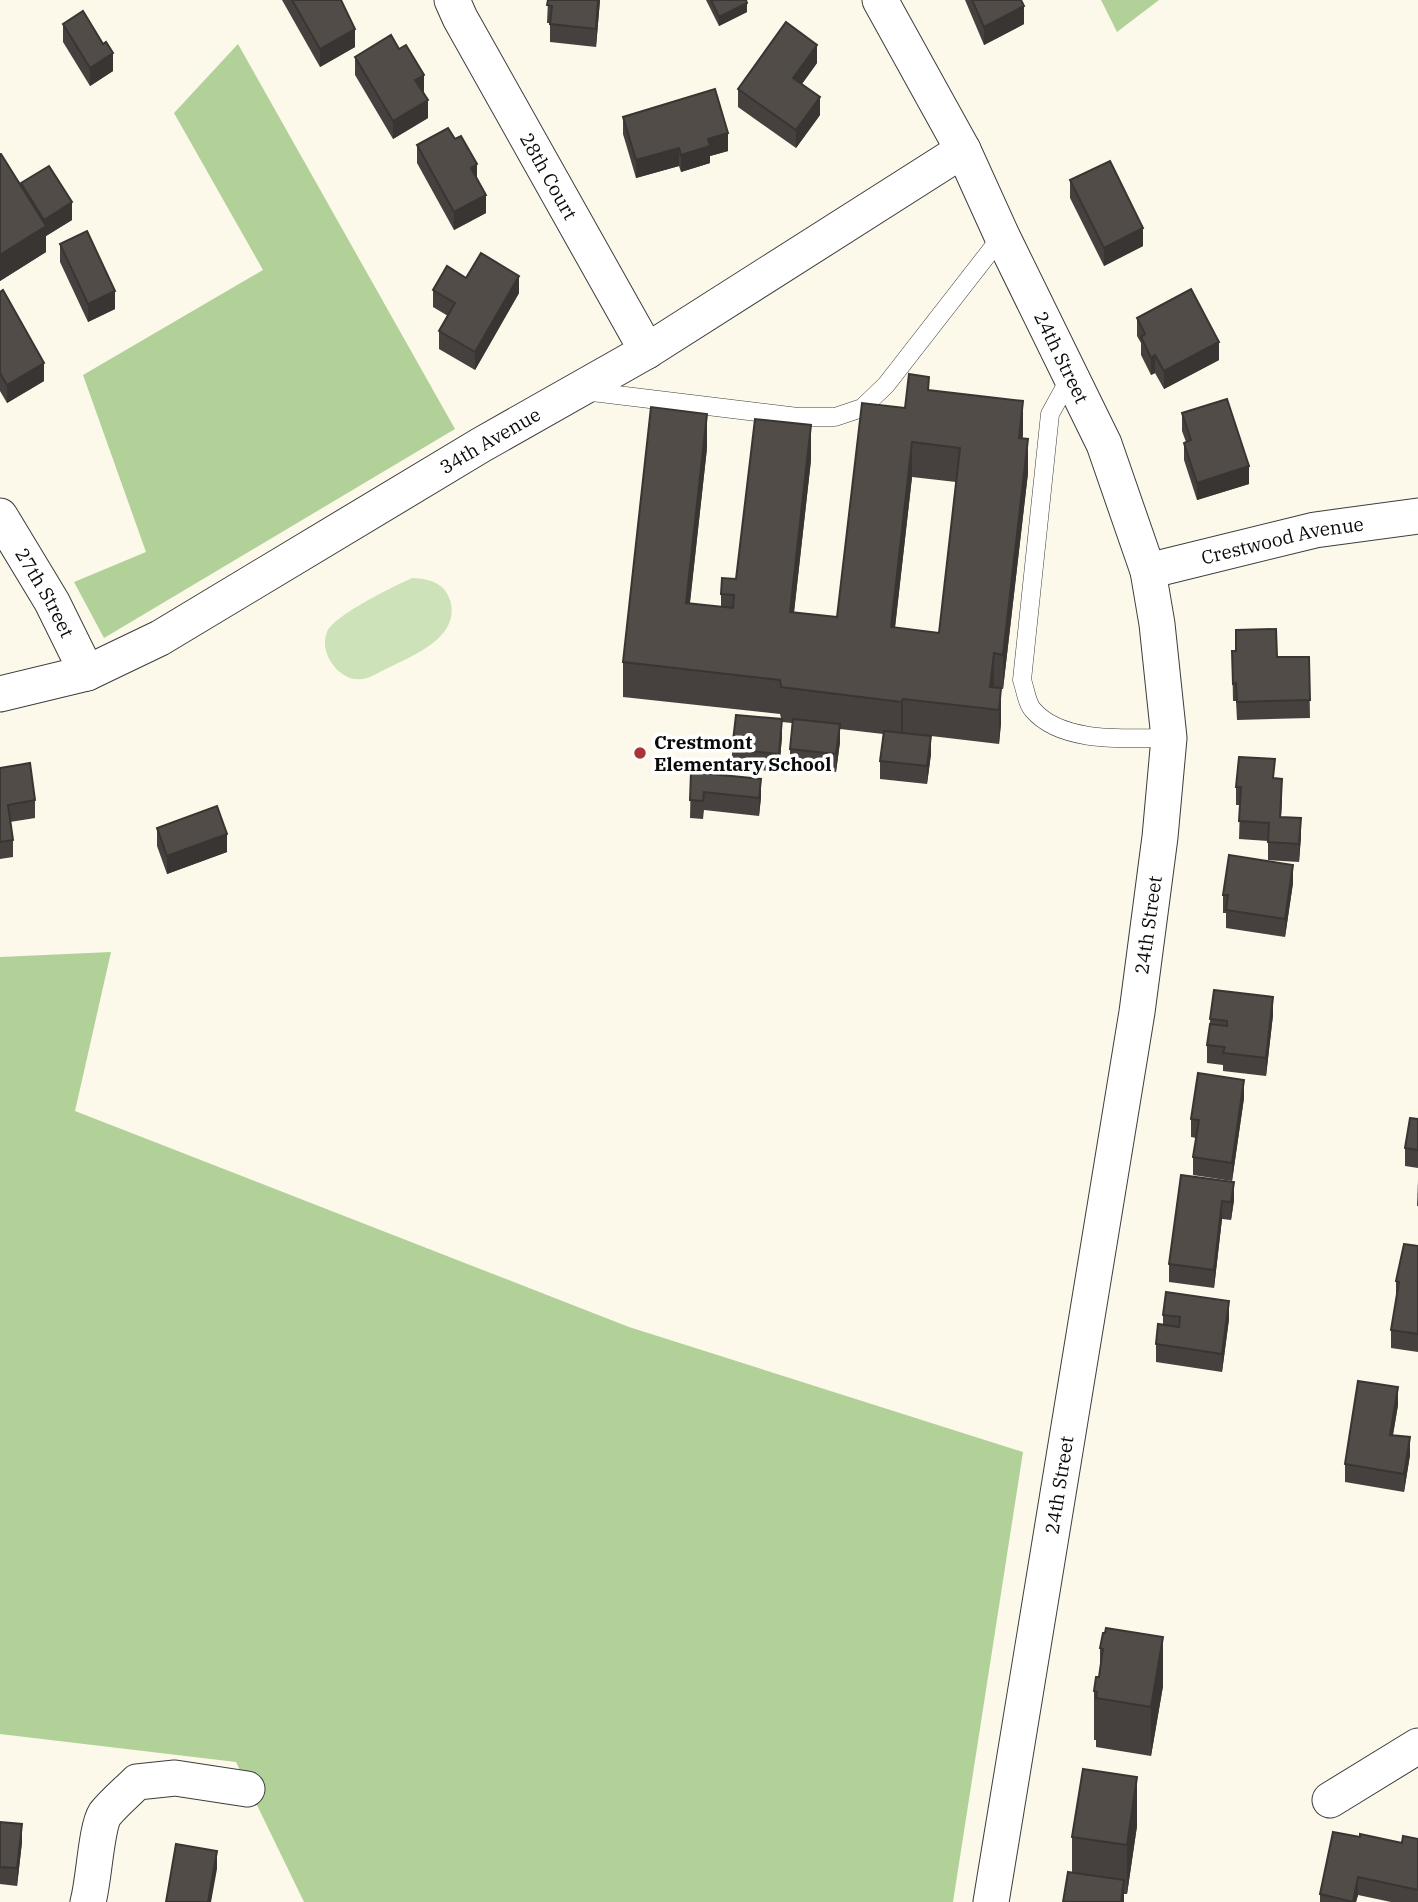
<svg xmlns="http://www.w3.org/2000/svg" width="1418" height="1902" font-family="'IBM Plex Serif',serif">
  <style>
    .green { fill: #cde2b8 }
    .forest { fill: #b1d199 }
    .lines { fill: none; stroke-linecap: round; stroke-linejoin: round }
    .service-casing { stroke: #3d3d3d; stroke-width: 19 }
    .minor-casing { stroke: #3d3d3d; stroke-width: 37 }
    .service { stroke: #fff; stroke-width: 18 }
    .minor { stroke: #fff; stroke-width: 35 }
    .wall { fill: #46413e; fill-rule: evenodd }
    .shaded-wall { fill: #393532 }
    .building { fill: #514c48; stroke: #393532; stroke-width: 2; fill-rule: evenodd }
    .poi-dot { fill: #a83436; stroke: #fff; stroke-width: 2.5 }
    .labels { text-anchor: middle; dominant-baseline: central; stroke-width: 7; stroke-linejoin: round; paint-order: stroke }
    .street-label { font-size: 19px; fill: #0a0a0a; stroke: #fff }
    .poi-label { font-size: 19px; font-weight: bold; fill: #0a0a0a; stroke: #fff; text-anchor: start }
  </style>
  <rect width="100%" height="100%" fill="#fcf9ea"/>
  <path class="green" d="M 412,578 C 429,579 444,582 450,600 C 462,640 406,658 378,673 C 374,675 368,678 363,679 C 340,683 318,653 327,632 C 334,615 393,587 412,578 Z"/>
  <g class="forest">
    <polygon points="1101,0 1159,0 1117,32"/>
    <polygon points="238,44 455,429 104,638 74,582 146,552 83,375 263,270 174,113"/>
    <polygon points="111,952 75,1111 629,1327 1023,1452 953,1902 304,1902 236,1762 0,1734 0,957"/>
  </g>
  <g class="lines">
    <defs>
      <g id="service">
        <path d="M 1071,376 L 1050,414 L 1022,680 C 1025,688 1027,704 1033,710 C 1062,744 1128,738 1169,738"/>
        <polyline points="584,391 798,417 835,417 862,408 886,385 1002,236"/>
      </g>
      <g id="minor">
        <path id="s1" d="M 452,0 L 460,18 L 647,351"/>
        <path id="s2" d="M 880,0 L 963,150 L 1002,236 L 1104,444 L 1148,571 L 1157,624 L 1169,738 L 1160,837 L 1137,1012 L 991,1902"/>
        <path id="s3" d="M 0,516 L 52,602 L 87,673"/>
        <path id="s4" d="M 1148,571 L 1315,530 L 1418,516"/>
        <path id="s5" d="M 0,694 L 87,673 L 160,638 L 481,445 L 647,351 L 963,150"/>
        <polyline points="1330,1800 1418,1746"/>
        <path d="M 88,1902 C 94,1881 96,1828 105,1814 C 114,1803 127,1792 137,1782 L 175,1778 L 247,1789"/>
      </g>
    </defs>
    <use href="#service" class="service-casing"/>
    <use href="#minor" class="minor-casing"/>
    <use href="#service" class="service"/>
    <use href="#minor" class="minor"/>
  </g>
  <g class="wall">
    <polygon points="282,0 341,0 355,47 320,67"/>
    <polygon points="548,0 600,0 596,47 550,42 550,23 547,23"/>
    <polygon points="706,0 746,0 747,12 719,26"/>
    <polygon points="965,0 1021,0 1024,24 984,45"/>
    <polygon points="63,24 113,71 90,86 63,42"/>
    <polygon points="355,57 424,92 428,118 393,139 355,75"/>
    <polygon points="817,63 802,84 820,115 796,148 738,107 738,89"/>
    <polygon points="623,117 728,151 710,156 710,163 681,172 679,166 636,178 623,134"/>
    <polygon points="417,145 477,179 486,213 454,230 417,163"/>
    <polygon points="0,154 21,186 21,183 72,220 46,236 46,252 0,281"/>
    <polygon points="1070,180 1143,246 1104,266 1070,198"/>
    <polygon points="60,244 115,309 88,322 60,262"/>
    <polygon points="466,278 519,293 475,370 439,349 439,331 448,316 433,307 433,290"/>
    <polygon points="0,292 44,381 7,403 0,391"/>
    <polygon points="1137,318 1219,360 1164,389 1155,373 1151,375 1141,355 1141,343 1137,336"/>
    <path d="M 929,390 L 1022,438 L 1028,473 L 1003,689 L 1001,689 L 1001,723 L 999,744 L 931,736 L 931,754 L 927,784 L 880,779 L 880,761 L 883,734 L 840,729 L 840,742 L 836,772 L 790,767 L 790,749 L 792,723 L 782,722 L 782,736 L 779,772 L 732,767 L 732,749 L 781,718 L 780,714 L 623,697 L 623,662 L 707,448 L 690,603 L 721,607 L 721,594 L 736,579 L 811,460 L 794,613 L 837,617 L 905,408 ZM 912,477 L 956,482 L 939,633 L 895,628 Z"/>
    <polygon points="1182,413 1249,484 1197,500 1184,460 1184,443 1186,442 1182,431"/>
    <polygon points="1232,651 1277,657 1309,657 1310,718 1237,720 1236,701 1233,701"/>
    <polygon points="0,768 35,800 35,818 10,822 13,840 13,857 0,859"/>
    <polygon points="691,772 761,797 759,816 704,810 703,819 690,818"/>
    <polygon points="1275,778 1282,797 1281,817 1301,836 1299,862 1268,860 1268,841 1239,839 1240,805 1236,805 1236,787"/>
    <polygon points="157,828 227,852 167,874 157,846"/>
    <polygon points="1293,883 1285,937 1226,928 1226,913 1223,913 1223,895"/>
    <polygon points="1214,990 1273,1015 1266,1076 1223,1071 1223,1065 1207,1063 1207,1045"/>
    <polygon points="1244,1098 1232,1181 1193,1175 1193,1157 1196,1138 1191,1137 1191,1119"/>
    <polygon points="1418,1119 1418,1168 1405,1166 1405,1148"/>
    <polygon points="1181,1175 1234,1200 1231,1220 1222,1219 1214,1288 1169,1282 1169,1264"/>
    <polygon points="1418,1180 1418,1206 1417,1206"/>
    <polygon points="1418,1246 1418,1352 1391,1348 1391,1330 1396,1299 1396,1281"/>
    <polygon points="1163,1315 1229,1319 1222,1372 1156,1362 1156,1344 1163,1325"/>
    <polygon points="1398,1405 1393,1435 1410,1455 1404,1492 1345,1482 1345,1464"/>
    <polygon points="1103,1633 1163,1686 1151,1756 1096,1747 1096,1740 1094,1740 1094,1691 1099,1677 1100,1668 1100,1648"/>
    <polygon points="0,1822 22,1842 17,1886 0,1884"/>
    <polygon points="1137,1826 1127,1894 1124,1894 1124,1902 1072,1873 1072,1837"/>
    <polygon points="1360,1837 1402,1843 1418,1839 1418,1902 1391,1902 1358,1895 1356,1902 1320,1902 1320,1894"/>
  </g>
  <g class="shaded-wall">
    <polygon points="598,0 600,0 596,47 596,29"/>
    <polygon points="747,3 747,12 719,26 719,17"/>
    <polygon points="1024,6 1024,24 984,45 984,27"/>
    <polygon points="355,29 355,47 320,67 320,49"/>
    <polygon points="817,45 817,63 793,96 793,78"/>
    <polygon points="113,53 113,71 90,86 90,68"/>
    <polygon points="424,75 424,92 415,98 415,80"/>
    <polygon points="820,97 820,115 796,148 796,130"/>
    <polygon points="428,100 428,118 393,139 393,121"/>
    <polygon points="728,133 728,151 710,156 710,163 681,172 681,155 708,139"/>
    <polygon points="679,148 679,166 636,178 636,160"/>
    <polygon points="477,164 477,182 471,168"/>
    <polygon points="486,195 486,213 454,230 454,212"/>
    <polygon points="72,202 72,220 46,236 46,252 0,281 0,255 44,227 44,220"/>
    <polygon points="1143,228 1143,246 1104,266 1104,248"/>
    <polygon points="519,276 519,293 475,370 475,352"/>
    <polygon points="115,291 115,309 88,322 88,304"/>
    <polygon points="1219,342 1219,360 1164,389 1164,371"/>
    <polygon points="1155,355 1155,373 1151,375 1151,358"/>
    <polygon points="44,363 44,381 7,403 7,385"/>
    <polygon points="1023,401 1023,435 1019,472 1019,438"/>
    <polygon points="707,414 707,448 686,637 686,603"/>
    <polygon points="811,425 811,460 790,647 790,612"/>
    <polygon points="1028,439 1028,473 1003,689 1003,655"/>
    <polygon points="912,442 912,477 891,662 891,627"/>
    <polygon points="1249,466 1249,484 1197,500 1197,483"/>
    <polygon points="994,653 994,688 990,687"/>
    <polygon points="1001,688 1001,723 999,744 999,710"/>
    <polygon points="903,699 903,733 901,737 901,702"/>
    <polygon points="782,719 782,736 779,772 779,754"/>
    <polygon points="840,724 840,742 836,772 836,754"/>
    <polygon points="931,736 931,754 927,784 927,766"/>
    <polygon points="761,779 761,797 759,816 759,798"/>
    <polygon points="1282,779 1282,797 1280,835 1280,817"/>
    <polygon points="1301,818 1301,836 1299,862 1299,844"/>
    <polygon points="227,834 227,852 167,874 167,856"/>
    <polygon points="1293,865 1293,883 1285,937 1285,919"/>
    <polygon points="1273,997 1273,1015 1266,1076 1266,1058"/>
    <polygon points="1244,1080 1244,1098 1232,1181 1232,1163"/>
    <polygon points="1234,1182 1234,1200 1231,1220 1231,1202"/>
    <polygon points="1222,1201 1222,1219 1214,1288 1214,1270"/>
    <polygon points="1229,1301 1229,1319 1222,1372 1222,1354"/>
    <polygon points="1398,1387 1398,1405 1390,1452 1390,1435"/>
    <polygon points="1410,1437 1410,1455 1404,1492 1404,1474"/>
    <polygon points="1163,1637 1163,1686 1151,1756 1151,1707"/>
    <polygon points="1137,1777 1137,1826 1127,1894 1127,1845"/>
    <polygon points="22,1824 22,1842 17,1886 17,1868"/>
    <polygon points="217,1851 217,1869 211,1902 208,1902"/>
    <polygon points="1358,1877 1358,1895 1356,1902 1353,1902"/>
    <polygon points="1124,1880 1124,1902 1121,1902"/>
  </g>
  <g class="building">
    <polygon points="292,0 341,0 355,29 320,49"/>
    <polygon points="548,0 598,0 596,29 550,24 552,6 547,5"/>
    <polygon points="711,0 746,0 747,3 719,17"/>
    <polygon points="972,0 1021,0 1024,6 984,27"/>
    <polygon points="83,11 103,44 106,42 113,53 90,68 63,24"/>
    <polygon points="786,22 817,45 793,78 820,97 796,130 738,89"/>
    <polygon points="391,35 399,49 406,45 424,75 415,80 428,100 393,121 355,57"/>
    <polygon points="715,89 728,133 708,139 710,146 681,155 679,148 636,160 623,117"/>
    <polygon points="448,128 455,139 461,136 477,164 471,168 486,195 454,212 417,145"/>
    <polygon points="0,154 1,154 46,226 0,255"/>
    <polygon points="1110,161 1143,228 1104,248 1070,180"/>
    <polygon points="49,166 72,202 44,220 21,183"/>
    <polygon points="87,231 115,291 88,304 60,244"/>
    <polygon points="481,253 519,276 475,352 439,331 455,303 433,290 447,266 466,278"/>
    <polygon points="1191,289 1219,342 1164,371 1155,355 1151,358 1141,337 1145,334 1137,318"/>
    <polygon points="3,290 44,363 7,385 0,373 0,292"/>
    <path d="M 909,374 L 929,377 L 928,390 L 1023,401 L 1019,438 L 1028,439 L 1003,655 L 994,653 L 990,687 L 1001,688 L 999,710 L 903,699 L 901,702 L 781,687 L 780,680 L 623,662 L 651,407 L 707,414 L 686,603 L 733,608 L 734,595 L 721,594 L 722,578 L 736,579 L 755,419 L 811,425 L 790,612 L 837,617 L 862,403 L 905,408 ZM 912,442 L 960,448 L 939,633 L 891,627 Z"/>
    <polygon points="1227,399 1249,466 1197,483 1184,443 1191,440 1182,413"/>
    <polygon points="1276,629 1277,657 1309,657 1310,700 1237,702 1236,683 1233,684 1232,651 1236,651 1236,630"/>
    <polygon points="736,715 782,719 779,754 732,749"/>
    <polygon points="793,719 840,724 836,754 790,749"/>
    <polygon points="884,731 931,736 927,766 880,761"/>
    <polygon points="1239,757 1275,759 1273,778 1282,779 1280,817 1301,818 1299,844 1268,842 1269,823 1239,821 1241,787 1236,787"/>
    <polygon points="30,763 35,800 8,805 13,840 0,842 0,768"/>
    <polygon points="691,772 761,779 759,798 704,792 703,801 690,800"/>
    <polygon points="217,806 227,834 167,856 157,828"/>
    <polygon points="1229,855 1293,865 1285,919 1226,910 1228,895 1223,895"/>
    <polygon points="1214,990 1273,997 1266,1058 1223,1053 1225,1047 1207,1045 1210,1024 1227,1026 1227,1021 1210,1019"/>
    <polygon points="1198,1073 1244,1080 1232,1163 1193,1157 1199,1120 1191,1119"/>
    <polygon points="1410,1118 1418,1119 1418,1150 1405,1148"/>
    <polygon points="1181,1175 1234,1182 1231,1202 1222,1201 1214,1270 1169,1264"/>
    <polygon points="1404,1244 1418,1246 1418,1334 1391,1330 1399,1282 1396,1281"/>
    <polygon points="1166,1292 1229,1301 1222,1354 1156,1344 1158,1324 1179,1327 1180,1317 1163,1315"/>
    <polygon points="1358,1381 1398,1387 1390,1435 1410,1437 1404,1474 1345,1464"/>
    <polygon points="1106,1628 1163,1637 1151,1707 1096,1698 1097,1692 1094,1691 1096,1677 1099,1677 1103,1649 1100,1648 1103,1633 1105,1633"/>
    <polygon points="1083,1769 1137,1777 1127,1845 1072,1837"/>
    <polygon points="0,1822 22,1824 17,1868 0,1867"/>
    <polygon points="1333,1832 1360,1837 1360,1834 1402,1843 1403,1836 1418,1839 1418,1890 1358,1877 1353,1902 1320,1894"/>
    <polygon points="176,1844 217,1851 208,1902 166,1902"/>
    <polygon points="1068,1872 1124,1880 1121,1902 1063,1902"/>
  </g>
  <circle class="poi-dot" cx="640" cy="753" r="7"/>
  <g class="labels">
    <g class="street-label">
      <text stroke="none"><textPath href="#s1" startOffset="201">28th Court</textPath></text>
      <text stroke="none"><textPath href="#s2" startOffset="401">24th Street</textPath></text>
      <text stroke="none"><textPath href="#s5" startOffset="555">34th Avenue</textPath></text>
      <text stroke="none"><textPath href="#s4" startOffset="138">Crestwood Avenue</textPath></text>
      <text stroke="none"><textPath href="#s3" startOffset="89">27th Street</textPath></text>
      <text transform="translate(1148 925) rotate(-82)">24th Street</text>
      <text transform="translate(1059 1485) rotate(-81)">24th Street</text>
    </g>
    <g class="poi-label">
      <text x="654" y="742">Crestmont<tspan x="654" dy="22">Elementary School</tspan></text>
    </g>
  </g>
</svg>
